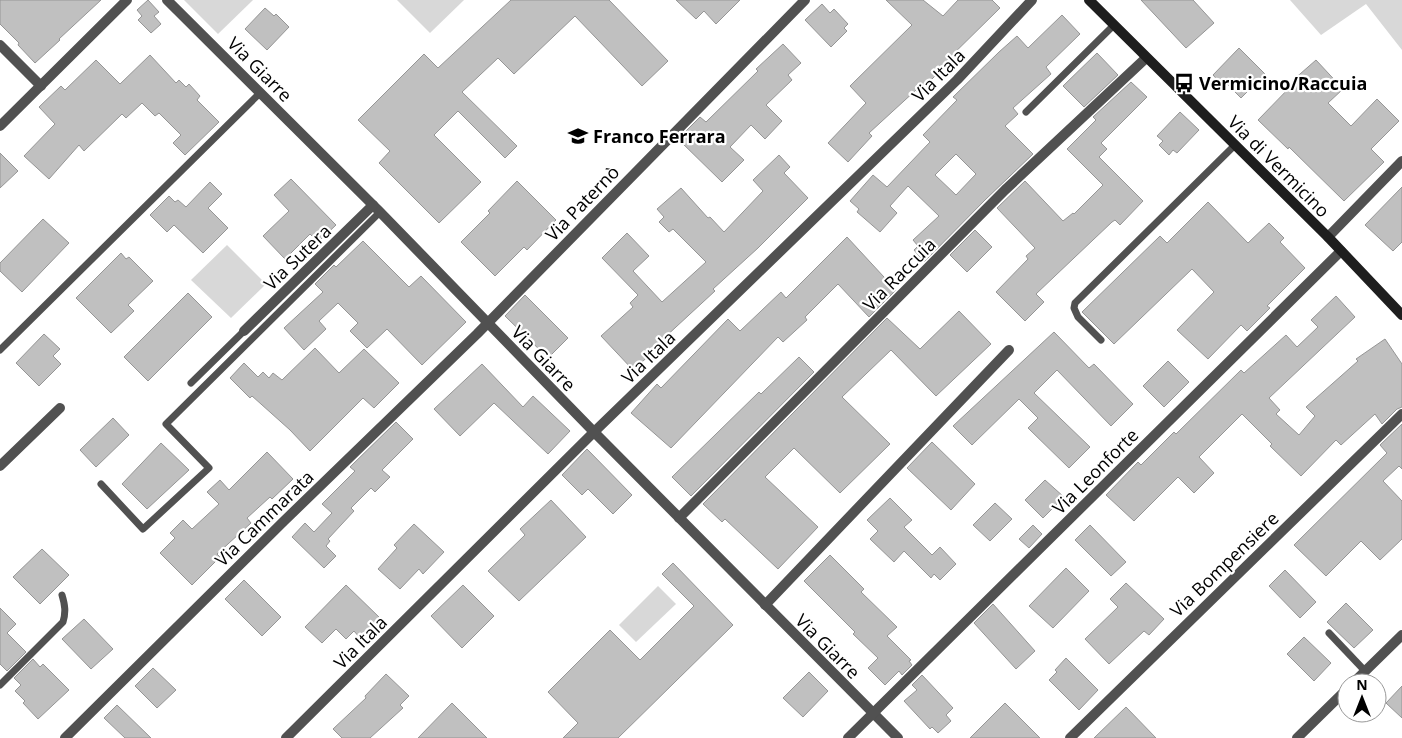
<svg xmlns="http://www.w3.org/2000/svg" width="1402" height="738" font-family="'Open Sans',sans-serif">
  <style>
    .green { fill: #d8d8d8 }
    .building { fill: #c0c0c0; stroke: #959595; fill-rule: evenodd }
    .lines { fill: none; stroke-linecap: round; stroke-linejoin: round }
    .lane { stroke: #515151; stroke-width: 7 }
    .street { stroke: #515151; stroke-width: 10 }
    .secondary { stroke: #1e1e1e; stroke-width: 10 }
    .labels { text-anchor: middle; dominant-baseline: central; stroke-width: 4.5; stroke-linejoin: round; paint-order: stroke }
    .street-label { font-size: 18px; fill: #000; stroke: #fff }
    .poi-label { font-size: 18px; font-weight: bold; fill: #000; stroke: #fff; text-anchor: start }
  </style>
  <rect width="100%" height="100%" fill="#fff"/>
  <g class="green">
    <polygon points="184,0 253,0 218,34"/>
    <polygon points="397,0 464,0 430,33"/>
    <polygon points="1290,0 1402,0 1402,50 1366,4 1321,35"/>
    <polygon points="227,245 266,284 231,318 191,280"/>
    <polygon points="658,586 676,604 636,642 619,625"/>
  </g>
  <g class="building">
    <polygon points="0,0 101,0 59,39 60,40 35,63 18,45 19,43 0,24"/>
    <polygon points="148,0 159,12 154,16 161,24 151,33 138,20 142,16 137,10"/>
    <polygon points="511,0 609,0 668,61 642,86 575,16 514,74 498,58 462,92 517,146 505,158 458,111 434,135 481,182 439,223 379,163 390,151 358,120 424,54 438,68"/>
    <polygon points="676,0 740,0 716,24 704,11 696,19"/>
    <polygon points="886,0 923,0 943,16 958,0 992,0 1000,8 935,72 937,74 918,93 916,90 869,133 872,136 848,162 828,143 866,103 850,86 912,25"/>
    <polygon points="1141,0 1193,0 1214,23 1186,48"/>
    <polygon points="822,4 830,13 834,9 848,24 844,28 847,31 831,47 805,20"/>
    <polygon points="265,8 274,16 276,14 289,27 267,50 245,29"/>
    <path d="M 1062,15 L 1080,34 L 1046,67 L 1051,74 L 1013,108 L 1018,114 L 1005,126 L 1033,154 L 985,200 L 924,262 L 914,250 L 918,246 L 913,240 L 939,216 L 908,186 L 890,206 L 897,213 L 880,232 L 857,212 L 859,209 L 850,201 L 873,175 L 887,187 L 930,142 L 923,135 L 957,100 L 953,97 L 999,52 L 1017,36 L 1028,48 ZM 956,154 L 976,174 L 956,195 L 935,175 Z"/>
    <polygon points="783,44 801,63 788,75 792,80 766,105 782,121 765,139 751,125 730,147 744,160 722,182 678,139 700,117 706,122 758,71 756,69"/>
    <polygon points="1239,48 1265,74 1241,98 1225,82 1222,85 1213,75"/>
    <polygon points="1097,53 1118,75 1084,107 1063,86"/>
    <polygon points="150,55 176,83 179,80 186,87 189,84 200,96 197,100 219,122 185,155 173,143 181,135 159,113 155,116 142,103 126,118 122,114 84,151 79,145 49,179 24,156 55,124 39,107 61,86 65,90 96,60 120,84"/>
    <polygon points="1316,60 1343,89 1328,103 1351,126 1377,99 1399,121 1371,149 1384,162 1344,201 1289,147 1288,149 1258,120 1294,83 1292,81"/>
    <polygon points="1131,82 1147,97 1101,143 1107,149 1099,157 1143,201 1120,225 1115,220 1112,222 1036,294 1044,302 1025,321 996,292 1028,259 1026,256 1035,248 997,208 1025,181 1063,221 1073,213 1074,214 1103,185 1067,149 1096,120 1093,117"/>
    <polygon points="1180,112 1199,130 1177,153 1173,150 1169,155 1159,145 1163,141 1157,136"/>
    <polygon points="0,153 18,171 0,188"/>
    <polygon points="779,155 790,167 784,173 808,198 758,248 713,289 715,291 650,351 652,353 633,370 601,336 633,307 630,303 638,295 602,258 627,233 649,256 633,271 662,302 706,262 673,229 669,232 659,222 664,217 657,209 681,188 708,218 710,217 724,232 763,191 753,180"/>
    <polygon points="291,179 336,225 318,242 310,234 285,259 263,236 289,211 274,195"/>
    <polygon points="517,181 556,220 527,250 524,247 495,276 461,242 490,213 488,211"/>
    <polygon points="210,182 222,194 208,208 228,228 203,253 174,225 167,232 150,215 169,196 175,202 178,200 186,207"/>
    <polygon points="1402,187 1402,242 1393,251 1365,225"/>
    <polygon points="1208,202 1248,243 1269,223 1284,238 1280,242 1305,268 1267,306 1270,308 1247,331 1241,325 1208,359 1177,330 1214,292 1192,269 1114,344 1082,312 1160,236 1167,243"/>
    <polygon points="43,219 69,243 22,292 0,271 0,263"/>
    <polygon points="975,230 992,247 967,272 950,255"/>
    <polygon points="847,237 896,290 869,317 838,284 805,317 807,320 783,342 778,337 671,448 631,413 657,384 661,388 728,319 740,331 781,292 786,298"/>
    <polygon points="363,241 409,287 421,276 466,322 422,365 387,329 367,348 350,331 358,323 338,303 319,321 326,329 304,350 284,328 323,292 315,284 334,265 336,267"/>
    <polygon points="121,253 126,259 129,257 153,281 128,305 134,311 111,333 76,298"/>
    <polygon points="188,293 212,317 148,381 124,357"/>
    <polygon points="525,295 568,338 548,358 505,316"/>
    <polygon points="1336,296 1355,317 1269,398 1280,410 1276,414 1299,435 1315,416 1306,407 1358,361 1356,359 1385,339 1402,364 1402,407 1397,409 1382,424 1375,414 1341,445 1336,440 1301,476 1270,446 1272,444 1242,414 1199,457 1214,473 1194,493 1178,477 1134,521 1106,495 1138,462 1141,465 1174,432 1176,434 1241,370 1244,373 1286,335 1297,347 1318,327 1311,320"/>
    <polygon points="959,311 991,344 936,396 891,350 842,397 890,444 840,493 794,448 765,477 818,527 778,569 725,519 722,522 703,504 887,318 920,349"/>
    <polygon points="1054,332 1089,368 1094,364 1133,404 1111,426 1057,370 1034,393 1090,447 1069,468 1028,428 1038,418 1019,399 972,445 953,426"/>
    <polygon points="44,334 60,349 53,356 61,364 39,386 16,363"/>
    <polygon points="315,348 339,373 364,349 399,383 374,408 363,398 310,451 290,430 252,396 250,398 230,378 244,363 258,377 263,372 269,378 273,373 282,380"/>
    <polygon points="799,357 814,372 691,496 672,477 759,392 761,394"/>
    <polygon points="1168,361 1189,382 1164,407 1143,386"/>
    <polygon points="482,364 523,407 533,396 570,431 548,454 494,403 460,436 434,409"/>
    <polygon points="113,418 129,435 96,467 80,450"/>
    <polygon points="396,422 413,439 382,470 390,477 375,492 371,488 351,508 354,511 328,539 330,541 326,546 336,556 324,568 292,537 305,523 314,532 332,513 322,504 355,471 350,467"/>
    <polygon points="1402,424 1402,469 1399,466 1383,481 1402,501 1402,539 1380,560 1361,541 1326,576 1294,545 1387,453 1380,445"/>
    <polygon points="932,442 975,484 951,510 907,468"/>
    <polygon points="161,443 189,470 147,509 122,484"/>
    <polygon points="587,449 632,495 613,514 588,489 582,495 562,475"/>
    <polygon points="267,452 293,479 272,499 270,497 247,518 251,523 217,554 220,557 192,585 160,553 175,538 170,533 183,520 192,529 219,504 207,492 220,480 229,490"/>
    <polygon points="1045,480 1064,497 1043,518 1025,500"/>
    <polygon points="890,498 912,520 904,527 932,555 940,547 956,564 940,580 934,574 931,578 904,551 894,562 870,539 878,531 867,520"/>
    <polygon points="551,500 586,537 519,601 488,571 525,535 520,529"/>
    <polygon points="995,503 1012,519 990,541 973,525"/>
    <polygon points="414,524 444,552 423,574 419,569 400,589 378,569 397,548 394,545"/>
    <polygon points="1033,525 1042,534 1029,548 1019,539"/>
    <polygon points="1090,525 1126,562 1111,576 1075,540"/>
    <polygon points="42,549 69,575 40,604 13,577"/>
    <polygon points="830,555 864,589 861,592 897,627 887,636 911,660 909,661 912,665 902,675 899,671 885,685 868,668 878,658 853,634 855,632 804,581"/>
    <polygon points="673,563 733,625 618,738 563,738 578,723 548,692 610,630 640,660 694,606 662,574"/>
    <polygon points="1066,568 1089,591 1053,628 1029,606"/>
    <polygon points="1285,570 1316,602 1300,618 1269,586"/>
    <polygon points="244,580 281,617 262,636 225,599"/>
    <polygon points="1126,583 1164,619 1149,635 1144,631 1109,664 1085,639 1118,607 1110,599"/>
    <polygon points="346,585 380,618 360,638 354,631 346,639 336,629 322,643 305,627"/>
    <polygon points="463,585 494,616 462,648 431,616"/>
    <polygon points="1346,603 1373,630 1354,648 1327,622"/>
    <polygon points="993,604 1035,651 1016,669 974,623"/>
    <polygon points="0,608 16,624 7,633 26,652 7,671 0,664"/>
    <polygon points="84,619 113,649 91,669 62,639"/>
    <polygon points="1304,637 1331,663 1314,681 1287,654"/>
    <polygon points="1066,658 1098,690 1079,710 1049,680 1057,672 1055,670"/>
    <polygon points="33,659 40,667 43,664 69,690 38,719 23,703 25,701 15,691 21,685 14,678"/>
    <polygon points="153,668 176,690 157,708 135,686"/>
    <polygon points="809,672 828,691 803,717 783,698"/>
    <polygon points="386,674 409,696 400,705 403,708 370,738 342,738 333,729 366,698 365,696"/>
    <polygon points="922,675 953,708 946,715 951,721 938,733 932,727 930,729 904,701 917,690 912,685"/>
    <polygon points="1402,686 1402,718 1386,703"/>
    <polygon points="452,703 487,738 418,738"/>
    <polygon points="1005,703 1040,738 970,738"/>
    <polygon points="117,705 151,738 125,738 104,718"/>
    <polygon points="1126,707 1156,738 1094,738"/>
  </g>
  <g class="lines">
    <g class="lane">
      <polyline points="1026,112 1114,25"/>
      <polyline points="1101,340 1078,317 1074,308 1075,303 1235,145"/>
      <polyline points="0,350 260,93"/>
      <polyline points="191,383 244,331"/>
      <polyline points="101,484 143,529 209,468 166,424 380,212"/>
      <polyline points="1329,633 1365,671"/>
      <path d="M 0,685 L 63,622 C 66,612 65,605 62,595"/>
    </g>
    <g class="street">
      <polyline points="167,0 380,212 594,432 898,738"/>
      <polyline points="0,45 41,86"/>
      <polyline points="0,126 127,0"/>
      <polyline points="1328,237 1402,161"/>
      <polyline points="244,331 373,205"/>
      <polyline points="0,466 60,408"/>
      <polyline points="679,518 1005,190 1146,58"/>
      <polyline points="765,605 1009,350"/>
      <polyline points="1353,683 1402,635"/>
      <polyline points="65,738 284,521 477,334 805,0"/>
      <polyline points="286,738 594,432 957,80 1032,0"/>
      <polyline points="848,738 1341,251"/>
      <polyline points="1070,738 1402,414"/>
      <polyline points="1297,738 1347,689"/>
    </g>
    <polyline class="secondary" points="1089,0 1328,237 1402,315"/>
  </g>
  <defs>
    <symbol id="bus-bare" viewBox="-9 -9 18 18"><path d="M-5-6H5V4H4V6H2V4H-2V6H-4V4H-5ZM-3.5-4V0h7V-4ZM-3.5 1.2v1.5H-2V1.2ZM2 1.2v1.5H3.5V1.2Z" fill="#000" stroke="#fff" stroke-width="2.5" paint-order="stroke"/></symbol>
    <symbol id="school-bare" viewBox="-9 -9 18 18"><path d="M0-5L7-2L0 1L-7-2ZM-4 1L0 2.5L4 1V4Q0 6-4 4Z" fill="#000" stroke="#fff" stroke-width="2.5" paint-order="stroke"/></symbol>
  </defs>
  <g fill-rule="evenodd">
    <use href="#bus-bare" x="1170" y="69" width="28" height="28"/>
    <use href="#school-bare" x="564" y="122" width="28" height="28"/>
  </g>
  <g class="labels">
    <g class="street-label">
      <text transform="translate(260 69) rotate(45)">Via Giarre</text>
      <text transform="translate(938 75) rotate(-45)">Via Itala</text>
      <text transform="translate(1279 166) rotate(45)">Via di Vermicino</text>
      <text transform="translate(582 203) rotate(-46)">Via Paternò</text>
      <text transform="translate(297 257) rotate(-44)">Via Sutera</text>
      <text transform="translate(899 274) rotate(-45)">Via Raccuia</text>
      <text transform="translate(648 357) rotate(-44)">Via Itala</text>
      <text transform="translate(544 358) rotate(46)">Via Giarre</text>
      <text transform="translate(1095 471) rotate(-45)">Via Leonforte</text>
      <text transform="translate(264 518) rotate(-44)">Via Cammarata</text>
      <text transform="translate(1224 564) rotate(-44)">Via Bompensiere</text>
      <text transform="translate(360 642) rotate(-45)">Via Itala</text>
      <text transform="translate(828 646) rotate(45)">Via Giarre</text>
    </g>
    <g class="poi-label">
      <text x="1199" y="83">Vermicino/Raccuia</text>
      <text x="593" y="136">Franco Ferrara</text>
    </g>
  </g>
  <g transform="translate(1362 698)"><circle r="24" fill="#ffffff" stroke="#999999"/>
  <path d="M0-4L9 19L0 12L-9 19Z" fill="#000000"/>
  <text y="-8" font-size="14" font-weight="bold" text-anchor="middle" fill="#000000">N</text>
  </g>
</svg>
